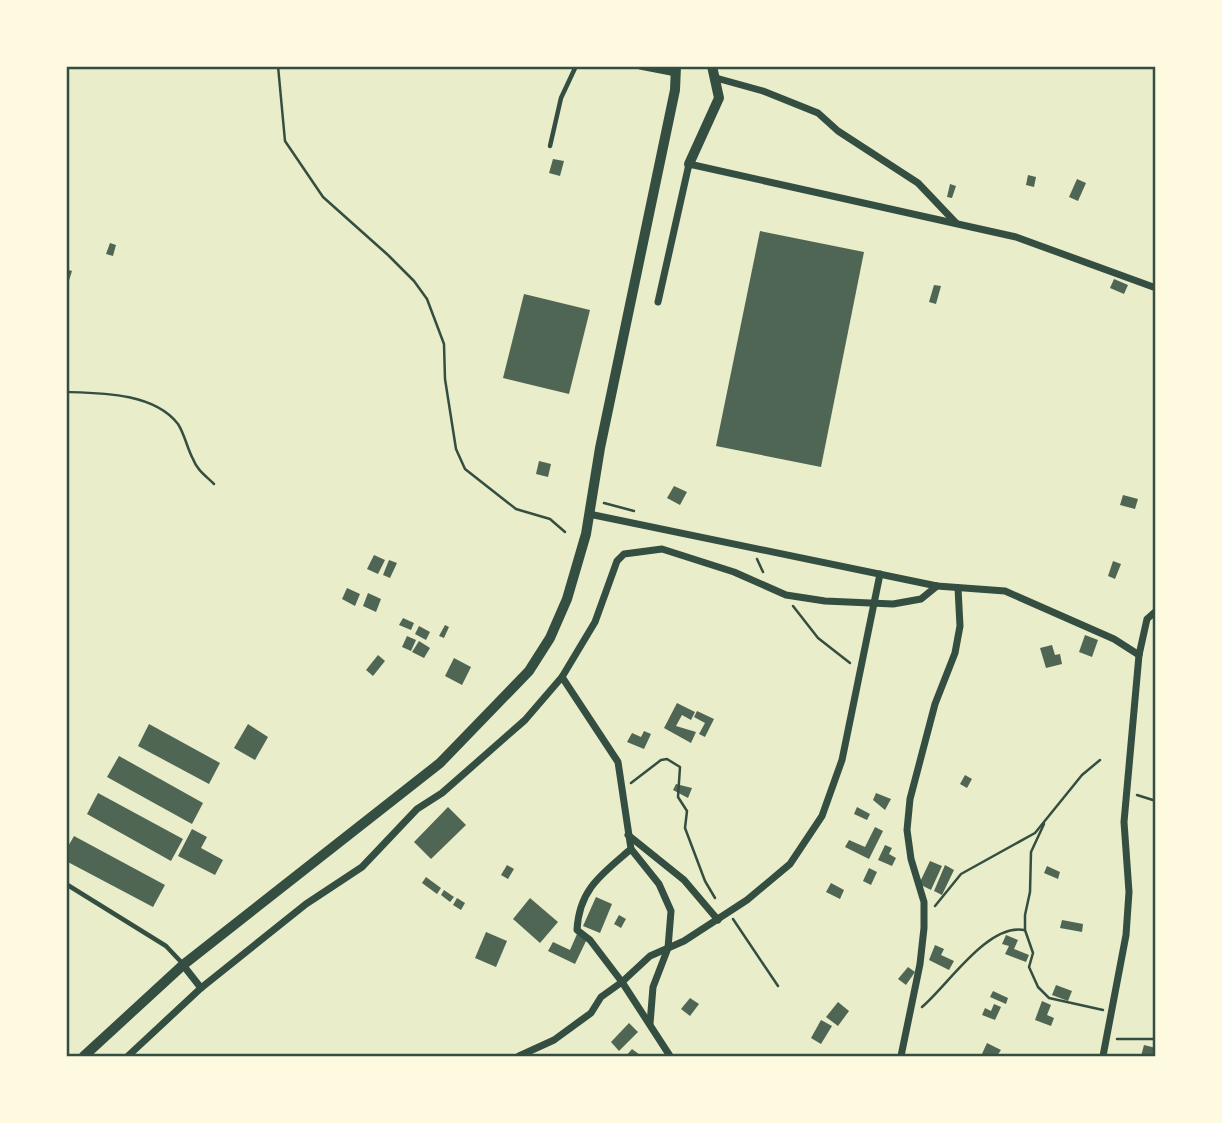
<svg xmlns="http://www.w3.org/2000/svg" width="1222" height="1123" font-family="Lato,sans-serif">
  <style>
    .building { fill: #4f6655 }
    .lines { fill: none; stroke-linecap: round; stroke-linejoin: round }
    .path { stroke: #344e41; stroke-width: 2.5 }
    .service { stroke: #344e41; stroke-width: 4.5 }
    .minor { stroke: #344e41; stroke-width: 7 }
    .tertiary { stroke: #344e41; stroke-width: 10 }
    .neatline { fill: none; stroke: #344e41; stroke-width: 2.5 }
  </style>
  <rect width="100%" height="100%" fill="#e9edc9"/>
  <g class="building">
    <polygon points="553,159 564,161 560,176 549,173"/>
    <polygon points="1028,175 1036,177 1034,187 1026,185"/>
    <polygon points="1077,179 1086,183 1078,201 1069,197"/>
    <polygon points="950,184 956,186 952,198 947,197"/>
    <polygon points="760,231 864,252 821,467 716,446"/>
    <polygon points="110,243 116,245 113,256 106,254"/>
    <polygon points="66,269 72,271 67,287 66,287"/>
    <polygon points="1114,279 1128,285 1124,294 1110,288"/>
    <polygon points="934,285 941,286 936,304 929,302"/>
    <polygon points="524,294 590,310 569,394 503,378"/>
    <polygon points="539,461 551,464 548,477 536,474"/>
    <polygon points="674,486 687,492 680,505 667,498"/>
    <polygon points="1123,495 1138,499 1135,509 1120,505"/>
    <polygon points="374,555 385,560 378,574 367,569"/>
    <polygon points="389,560 397,563 390,578 383,575"/>
    <polygon points="1113,561 1121,564 1115,579 1108,576"/>
    <polygon points="347,588 360,594 355,606 342,599"/>
    <polygon points="368,593 381,599 376,612 363,606"/>
    <polygon points="403,618 414,623 411,630 399,625"/>
    <polygon points="445,625 449,627 444,638 439,636"/>
    <polygon points="419,626 430,632 426,640 415,634"/>
    <polygon points="1085,635 1098,640 1092,657 1079,652"/>
    <polygon points="407,636 416,640 411,651 402,647"/>
    <polygon points="419,641 430,648 424,658 412,652"/>
    <polygon points="1052,645 1055,655 1060,654 1062,664 1046,668 1040,648"/>
    <polygon points="378,655 385,661 373,676 366,670"/>
    <polygon points="454,658 471,667 462,685 445,676"/>
    <polygon points="677,703 695,712 691,720 682,715 676,726 696,732 691,743 664,728"/>
    <polygon points="697,711 714,719 705,737 699,734 705,723 694,717"/>
    <polygon points="149,724 220,763 209,784 138,746"/>
    <polygon points="248,724 268,737 255,760 234,748"/>
    <polygon points="644,731 651,734 644,749 627,742 632,733 641,737"/>
    <polygon points="119,756 203,803 192,824 107,777"/>
    <polygon points="965,775 972,779 967,788 960,784"/>
    <polygon points="676,784 692,788 688,798 673,790"/>
    <polygon points="98,793 183,839 171,861 87,814"/>
    <polygon points="876,793 891,799 885,810 873,800"/>
    <polygon points="448,807 466,825 431,859 414,842"/>
    <polygon points="857,807 870,814 867,820 854,814"/>
    <polygon points="875,827 883,831 869,859 845,847 849,840 865,847"/>
    <polygon points="192,829 207,837 201,848 223,860 215,875 178,856"/>
    <polygon points="74,836 165,885 153,907 66,861 66,850"/>
    <polygon points="885,845 892,848 889,854 896,858 892,866 878,860"/>
    <polygon points="930,861 942,866 931,890 919,884"/>
    <polygon points="507,865 514,869 508,879 501,875"/>
    <polygon points="945,865 954,870 942,895 934,891"/>
    <polygon points="1047,866 1060,872 1058,879 1044,873"/>
    <polygon points="869,868 877,872 871,885 863,881"/>
    <polygon points="426,877 441,888 437,894 422,883"/>
    <polygon points="831,883 844,890 840,899 826,892"/>
    <polygon points="444,890 454,897 450,902 441,895"/>
    <polygon points="596,897 612,904 600,933 583,926"/>
    <polygon points="457,898 465,903 461,910 453,905"/>
    <polygon points="530,898 558,922 540,943 513,919"/>
    <polygon points="619,915 626,919 621,928 614,924"/>
    <polygon points="1062,920 1083,924 1082,932 1060,928"/>
    <polygon points="486,932 507,941 496,967 475,958"/>
    <polygon points="577,934 587,939 575,964 548,951 553,942 570,950"/>
    <polygon points="1006,935 1018,940 1014,949 1029,955 1026,962 1005,954 1009,946 1002,944"/>
    <polygon points="935,945 944,949 941,955 954,961 949,970 929,960"/>
    <polygon points="908,967 915,972 906,985 898,979"/>
    <polygon points="1056,985 1072,991 1068,1001 1052,995"/>
    <polygon points="993,991 1008,998 1006,1004 990,997"/>
    <polygon points="690,998 699,1004 690,1016 681,1009"/>
    <polygon points="1042,1001 1051,1005 1047,1015 1054,1018 1051,1026 1035,1020"/>
    <polygon points="838,1002 849,1011 838,1026 826,1017"/>
    <polygon points="994,1004 1001,1007 995,1020 982,1015 985,1008 991,1011"/>
    <polygon points="821,1020 832,1026 821,1044 811,1038"/>
    <polygon points="629,1023 638,1032 619,1051 611,1042"/>
    <polygon points="987,1043 1001,1050 997,1056 981,1056"/>
    <polygon points="1144,1045 1156,1048 1156,1056 1141,1056"/>
    <polygon points="632,1049 640,1055 638,1056 626,1056"/>
  </g>
  <g class="lines">
    <g class="path">
      <polyline points="278,66 285,141 323,197 388,255 414,281 427,299 444,344 445,379 456,449 465,469 516,509 550,519 565,532"/>
      <path d="M 66,392 C 102,393 154,393 178,424 C 185,435 187,448 193,459 C 197,470 206,476 214,484"/>
      <polyline points="604,503 634,511"/>
      <polyline points="757,559 763,572"/>
      <polyline points="793,606 818,638 850,663"/>
      <polyline points="631,783 661,760 667,759 680,767 678,797 687,811 685,828 705,881 715,898"/>
      <polyline points="1137,795 1156,801"/>
      <polyline points="1044,824 1031,852 1030,892 1025,915 1025,930 1033,953 1029,967 1038,987 1049,998 1103,1010"/>
      <polyline points="935,906 961,874 1035,833 1082,775 1100,760"/>
      <polyline points="733,919 778,986"/>
      <path d="M 922,1007 C 949,984 987,924 1024,930"/>
      <polyline points="1117,1039 1156,1039"/>
    </g>
    <g class="service">
      <polyline points="550,146 561,98 576,66"/>
      <polyline points="66,884 166,946 183,964"/>
    </g>
    <g class="minor">
      <polyline points="640,66 676,73"/>
      <polyline points="716,78 763,91 818,113 838,131 918,183 956,223"/>
      <polyline points="658,302 689,164 1016,237 1156,288"/>
      <polyline points="589,514 937,586 1005,591 1114,639 1139,655"/>
      <polyline points="628,835 684,880 718,920"/>
      <polyline points="631,849 659,884 671,911 668,948 653,987 650,1024"/>
      <polyline points="183,965 201,988"/>
      <polyline points="128,1056 201,988 306,904 362,867 417,809 442,793 525,720 562,677"/>
      <path d="M 519,1056 L 554,1040 L 591,1013 L 601,997 L 622,982 L 590,940 L 577,930 C 579,889 602,874 631,849 L 618,762 L 562,677 L 595,622 L 617,561 L 624,554 L 662,549 L 734,572 L 786,595 L 825,601 L 893,604 L 921,599 L 937,586"/>
      <polyline points="670,1056 622,982 650,956 684,941 747,900 790,864 822,816 842,760 880,574"/>
      <polyline points="901,1056 920,964 924,928 924,902 911,859 907,830 910,799 935,704 955,653 960,626 958,588"/>
      <polyline points="1103,1056 1126,935 1129,892 1124,822 1139,655 1147,619 1156,611"/>
    </g>
    <g class="tertiary">
      <polyline points="689,164 719,98 712,66"/>
      <polyline points="84,1056 183,965 440,763 529,671 550,638 567,599 586,534 600,448 675,90 676,66"/>
    </g>
  </g>
  <rect width="1222" height="1123" fill="none" stroke="#fefae0" stroke-width="136"/>
  <rect x="68" y="68" width="1086" height="987" class="neatline"/>
</svg>
